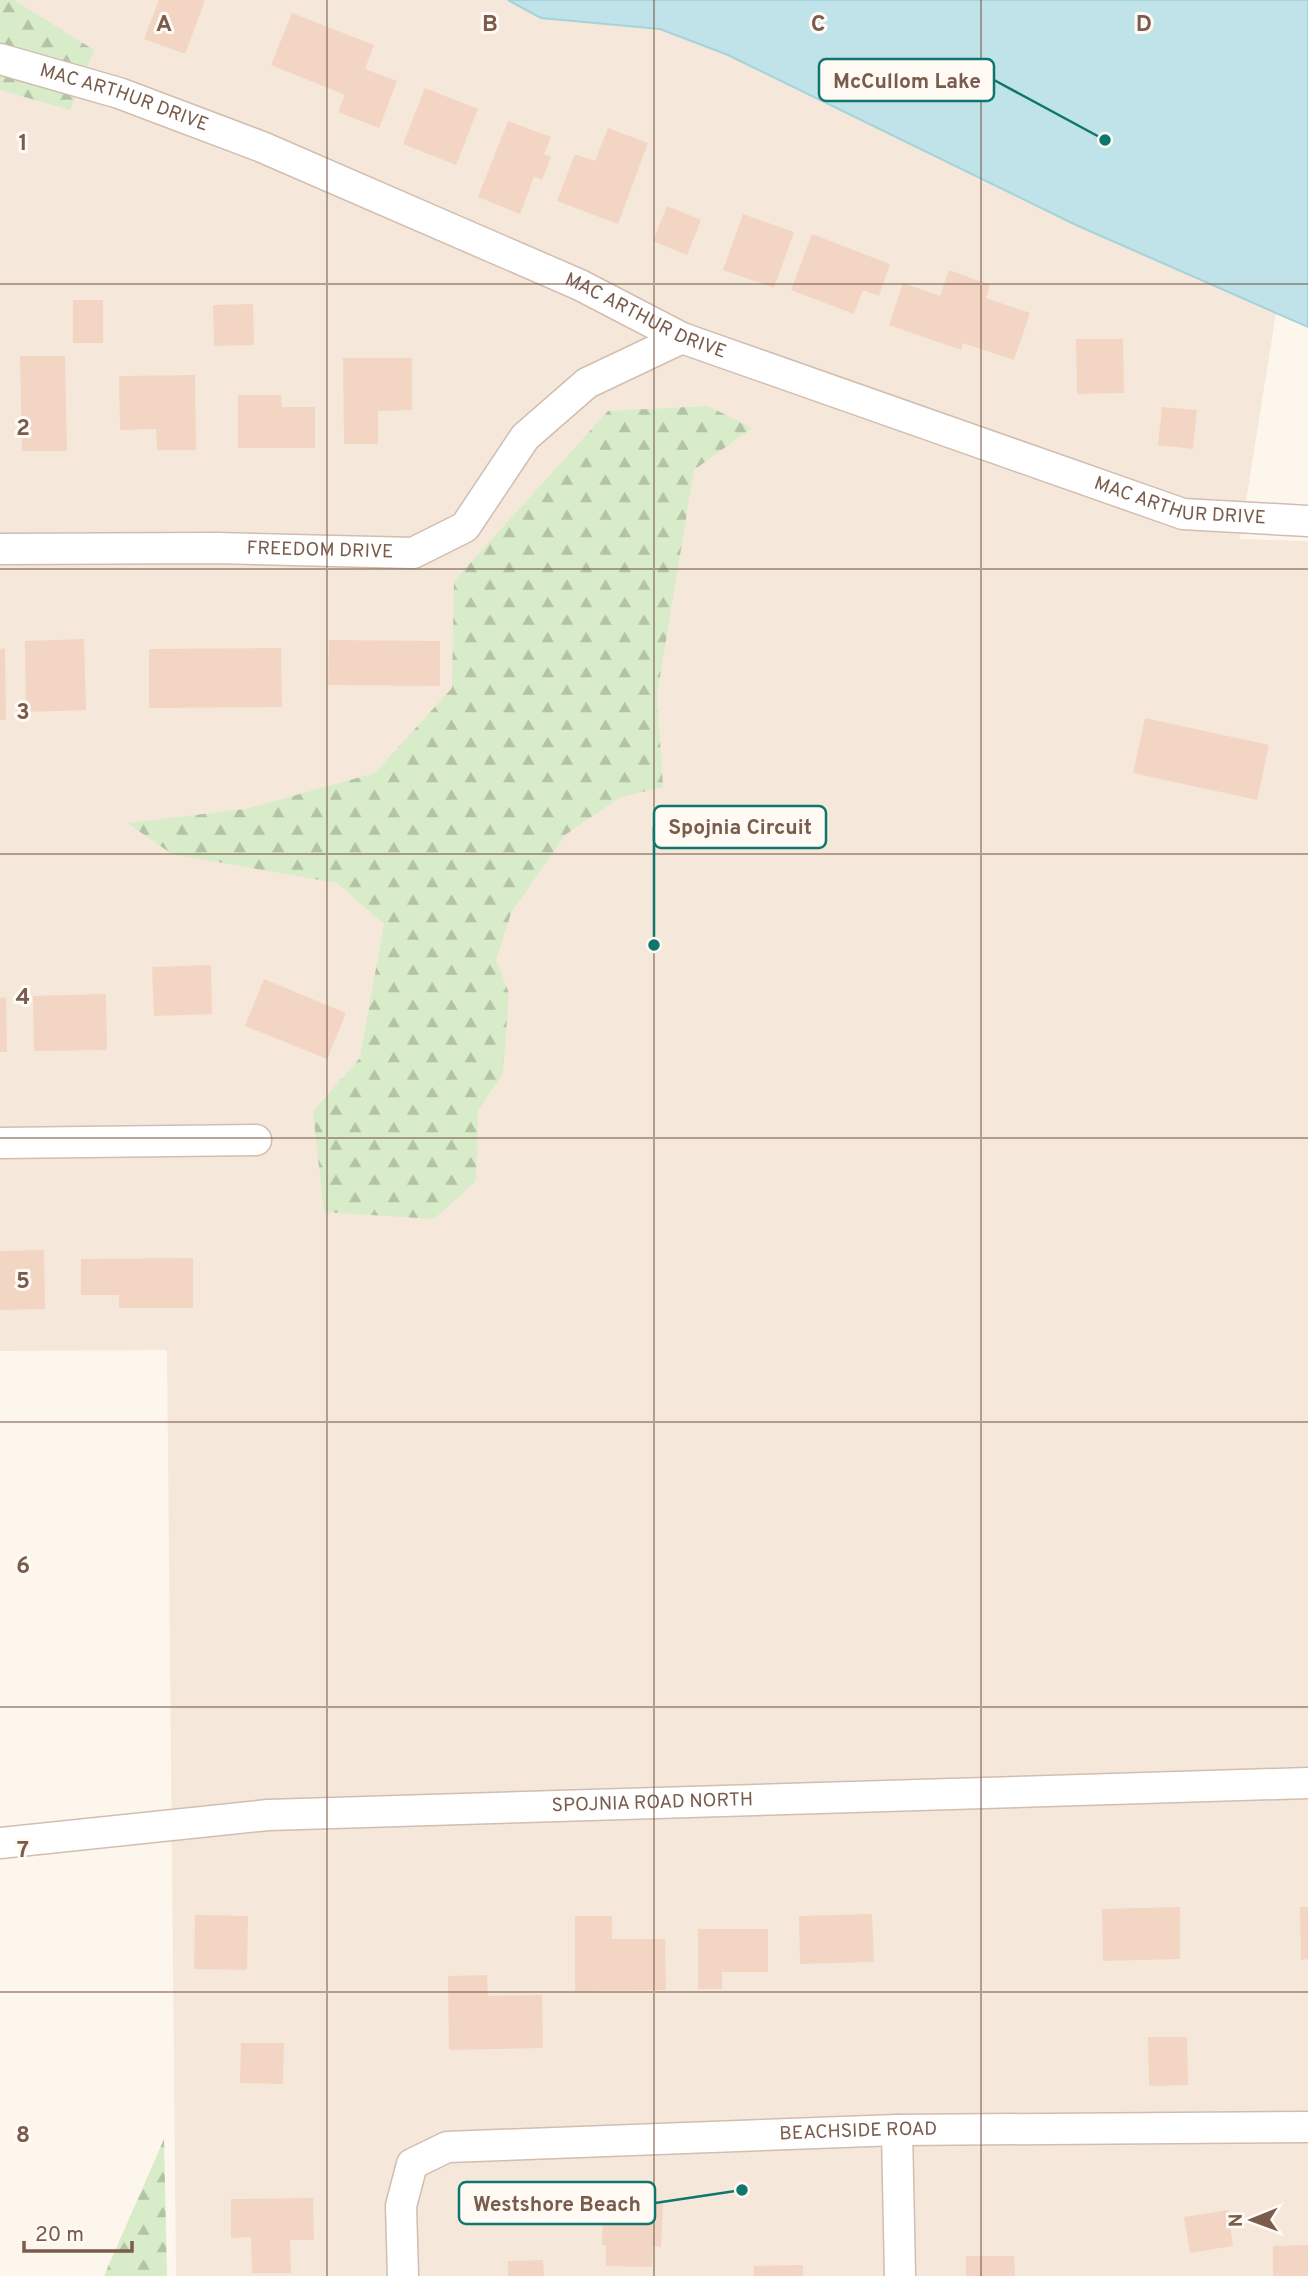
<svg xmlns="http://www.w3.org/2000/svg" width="1308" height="2276" font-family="Overpass,sans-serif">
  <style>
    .residential { fill: #f5e8da }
    .forest { fill: url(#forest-firs) }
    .water { fill: #bfe3e8; stroke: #a5d3da; stroke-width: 2 }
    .building { fill: #f3d5c3 }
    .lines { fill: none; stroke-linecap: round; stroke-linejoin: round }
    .minor-casing { stroke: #d1beb0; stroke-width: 33 }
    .minor { stroke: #fff; stroke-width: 30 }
    .grid { fill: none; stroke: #7a5c4d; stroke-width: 2; stroke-opacity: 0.55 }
    .labels { text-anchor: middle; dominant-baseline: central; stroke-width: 6; stroke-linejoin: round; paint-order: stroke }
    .street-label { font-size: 19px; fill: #7a5c4d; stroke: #fffaf3 }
    .grid-label { font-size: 23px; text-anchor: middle; font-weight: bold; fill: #7a5c4d; stroke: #fffaf3; stroke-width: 6; stroke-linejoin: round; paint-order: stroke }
    .leader { fill: none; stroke: #0f766e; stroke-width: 2.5 }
    .callout-dot { fill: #0f766e; stroke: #fffaf3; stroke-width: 2.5 }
    .callout { fill: #fffaf3; stroke: #0f766e; stroke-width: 2.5 }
    .callout-label { font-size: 21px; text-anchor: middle; font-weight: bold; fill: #7a5c4d }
  </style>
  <defs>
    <pattern id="forest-firs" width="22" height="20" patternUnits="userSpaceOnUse" patternTransform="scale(1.75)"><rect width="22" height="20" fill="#d8ecc9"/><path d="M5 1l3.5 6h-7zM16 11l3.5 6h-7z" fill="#b4c2a5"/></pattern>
  </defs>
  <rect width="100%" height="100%" fill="#fdf6ec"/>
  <polygon class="residential" points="0,0 508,0 541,18 660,29 728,55 1076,225 1276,313 1240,539 1308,541 1308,2276 176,2276 167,1350 0,1351"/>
  <g class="forest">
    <polygon points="0,0 14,0 94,50 70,110 0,90"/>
    <polygon points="708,406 752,428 694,470 657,695 663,787 621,797 565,835 511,913 496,960 509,993 503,1073 478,1111 476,1181 434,1219 324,1212 313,1111 360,1058 384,924 337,883 172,854 127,823 246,809 375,773 452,688 454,581 608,411"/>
    <polygon points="164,2139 167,2276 104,2276"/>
  </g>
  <polygon class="water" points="508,0 1308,0 1308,327 1076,225 728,55 660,29 541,18"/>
  <g class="building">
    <polygon points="159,0 205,0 185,54 144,39"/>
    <polygon points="292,13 374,45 365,69 397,81 379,128 338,112 345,95 271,65"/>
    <polygon points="425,88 478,109 456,165 403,144"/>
    <polygon points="508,121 551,137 544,154 551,157 542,180 534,177 520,214 478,197"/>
    <polygon points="608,128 648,143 618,224 557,201 575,154 595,161"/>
    <polygon points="667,206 701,220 687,255 653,241"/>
    <polygon points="743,214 794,232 774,288 723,270"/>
    <polygon points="812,234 890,264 879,296 863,290 854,314 791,290"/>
    <polygon points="949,270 990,285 986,298 1030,313 1014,360 963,343 961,350 889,325 903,283 940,296"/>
    <rect x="73" y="300" width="30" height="43"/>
    <polygon points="253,304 254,345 214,346 213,305"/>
    <polygon points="1076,339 1123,339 1124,393 1077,394"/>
    <polygon points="20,356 65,356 67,451 22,451"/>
    <polygon points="343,358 412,358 412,410 378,411 378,444 344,444"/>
    <polygon points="195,375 196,450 157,450 156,429 120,430 119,376"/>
    <polygon points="238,395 281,395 282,407 315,407 315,448 238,448"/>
    <polygon points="1162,407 1197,410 1193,449 1158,445"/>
    <polygon points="84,639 86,710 26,712 25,641"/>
    <polygon points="329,640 440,641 440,686 328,685"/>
    <polygon points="5,648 6,720 0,720 0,649"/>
    <polygon points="281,648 282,707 149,708 149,649"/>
    <polygon points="1145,718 1269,745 1257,800 1133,773"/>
    <polygon points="211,965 212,1014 154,1016 152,967"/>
    <polygon points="264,979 346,1013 327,1059 245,1026"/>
    <polygon points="106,994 107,1050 34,1051 33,996"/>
    <polygon points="6,997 7,1052 0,1052 0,998"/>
    <polygon points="44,1250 45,1309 0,1310 0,1251"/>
    <polygon points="193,1258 193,1308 119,1308 119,1295 81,1295 81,1259"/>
    <polygon points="1180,1907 1180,1959 1103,1961 1102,1909"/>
    <polygon points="1300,1907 1308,1907 1308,1959 1301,1960"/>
    <polygon points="872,1914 874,1962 800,1964 799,1916"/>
    <polygon points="195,1915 248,1916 247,1970 194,1969"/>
    <polygon points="575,1916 612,1916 612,1939 665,1939 666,1990 575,1991"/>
    <polygon points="698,1929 768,1929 768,1972 722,1972 722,1989 698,1989"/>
    <polygon points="487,1975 488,1996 542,1995 543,2048 449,2050 448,1976"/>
    <polygon points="1148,2037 1187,2037 1188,2085 1149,2086"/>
    <polygon points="241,2043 284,2043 283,2084 240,2083"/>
    <polygon points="313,2198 314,2240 290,2240 291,2273 252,2273 251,2237 231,2238 231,2199"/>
    <polygon points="603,2200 663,2202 661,2247 653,2246 652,2267 606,2266 606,2245 602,2245"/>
    <polygon points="1228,2210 1233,2246 1190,2253 1184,2217"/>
    <polygon points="1308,2245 1308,2276 1273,2276 1273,2246"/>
    <polygon points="966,2256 1014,2256 1015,2276 966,2276"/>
    <polygon points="543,2260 544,2276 508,2276 508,2261"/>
    <polygon points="803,2265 803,2276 754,2276 754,2266"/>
  </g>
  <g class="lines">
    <defs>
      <g id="minor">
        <path id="s1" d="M 0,59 L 119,93 L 262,147 L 580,285 L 682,338 L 1183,514 L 1308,521"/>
        <path id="s2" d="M 0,549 L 217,548 L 413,553 L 465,527 L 525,437 L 587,383 L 682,338"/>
        <polyline points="0,1143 256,1140"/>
        <path id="s3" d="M 0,1843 L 268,1815 L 1308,1783"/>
        <polyline points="897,2130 900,2276"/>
        <path id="s4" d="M 403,2276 L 401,2206 L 412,2164 L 447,2147 L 897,2130 L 1308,2127"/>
      </g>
    </defs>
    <use href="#minor" class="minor-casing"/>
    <use href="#minor" class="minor"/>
  </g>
  <path class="grid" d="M 327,0 L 327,2276M 654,0 L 654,2276M 981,0 L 981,2276M 0,284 L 1308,284M 0,569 L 1308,569M 0,854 L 1308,854M 0,1138 L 1308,1138M 0,1422 L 1308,1422M 0,1707 L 1308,1707M 0,1992 L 1308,1992"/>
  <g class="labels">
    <g class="street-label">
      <text stroke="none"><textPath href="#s1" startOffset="130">MAC ARTHUR DRIVE</textPath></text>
      <text stroke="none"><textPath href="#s1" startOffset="696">MAC ARTHUR DRIVE</textPath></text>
      <text stroke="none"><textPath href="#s1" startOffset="1264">MAC ARTHUR DRIVE</textPath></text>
      <text stroke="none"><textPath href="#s2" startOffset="320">FREEDOM DRIVE</textPath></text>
      <text stroke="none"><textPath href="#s3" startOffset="654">SPOJNIA ROAD NORTH</textPath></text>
      <text stroke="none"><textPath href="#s4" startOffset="564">BEACHSIDE ROAD</textPath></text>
    </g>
  </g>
  <g class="grid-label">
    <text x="164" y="31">A</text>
    <text x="490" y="31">B</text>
    <text x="818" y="31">C</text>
    <text x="1144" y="31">D</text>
    <text x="23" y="150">1</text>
    <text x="23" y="435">2</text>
    <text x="23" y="719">3</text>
    <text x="23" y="1004">4</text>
    <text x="23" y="1288">5</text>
    <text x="23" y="1573">6</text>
    <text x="23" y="1857">7</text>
    <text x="23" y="2142">8</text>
  </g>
  <path class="leader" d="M1105 140L994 80M654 945L654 827M742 2190L655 2203"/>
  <g class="callout-dot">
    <circle cx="1105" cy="140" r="7"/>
    <circle cx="654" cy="945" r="7"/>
    <circle cx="742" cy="2190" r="7"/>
  </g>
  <g class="callout">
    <rect x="819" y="59" width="175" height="42" rx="7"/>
    <rect x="654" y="806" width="172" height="42" rx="7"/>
    <rect x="459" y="2182" width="196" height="42" rx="7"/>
  </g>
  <g class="callout-label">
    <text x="907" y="88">McCullom Lake</text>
    <text x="740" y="834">Spojnia Circuit</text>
    <text x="557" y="2211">Westshore Beach</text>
  </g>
  <g transform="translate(1252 2220) rotate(269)" stroke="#fffaf3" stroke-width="5" paint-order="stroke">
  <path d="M0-5L12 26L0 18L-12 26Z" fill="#7a5c4d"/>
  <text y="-10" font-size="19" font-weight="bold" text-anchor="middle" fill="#7a5c4d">N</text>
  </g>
  <path d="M24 2241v10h108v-10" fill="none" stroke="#7a5c4d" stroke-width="3.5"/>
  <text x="35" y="2241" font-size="21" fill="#7a5c4d" stroke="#fffaf3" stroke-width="5" paint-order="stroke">20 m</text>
</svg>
